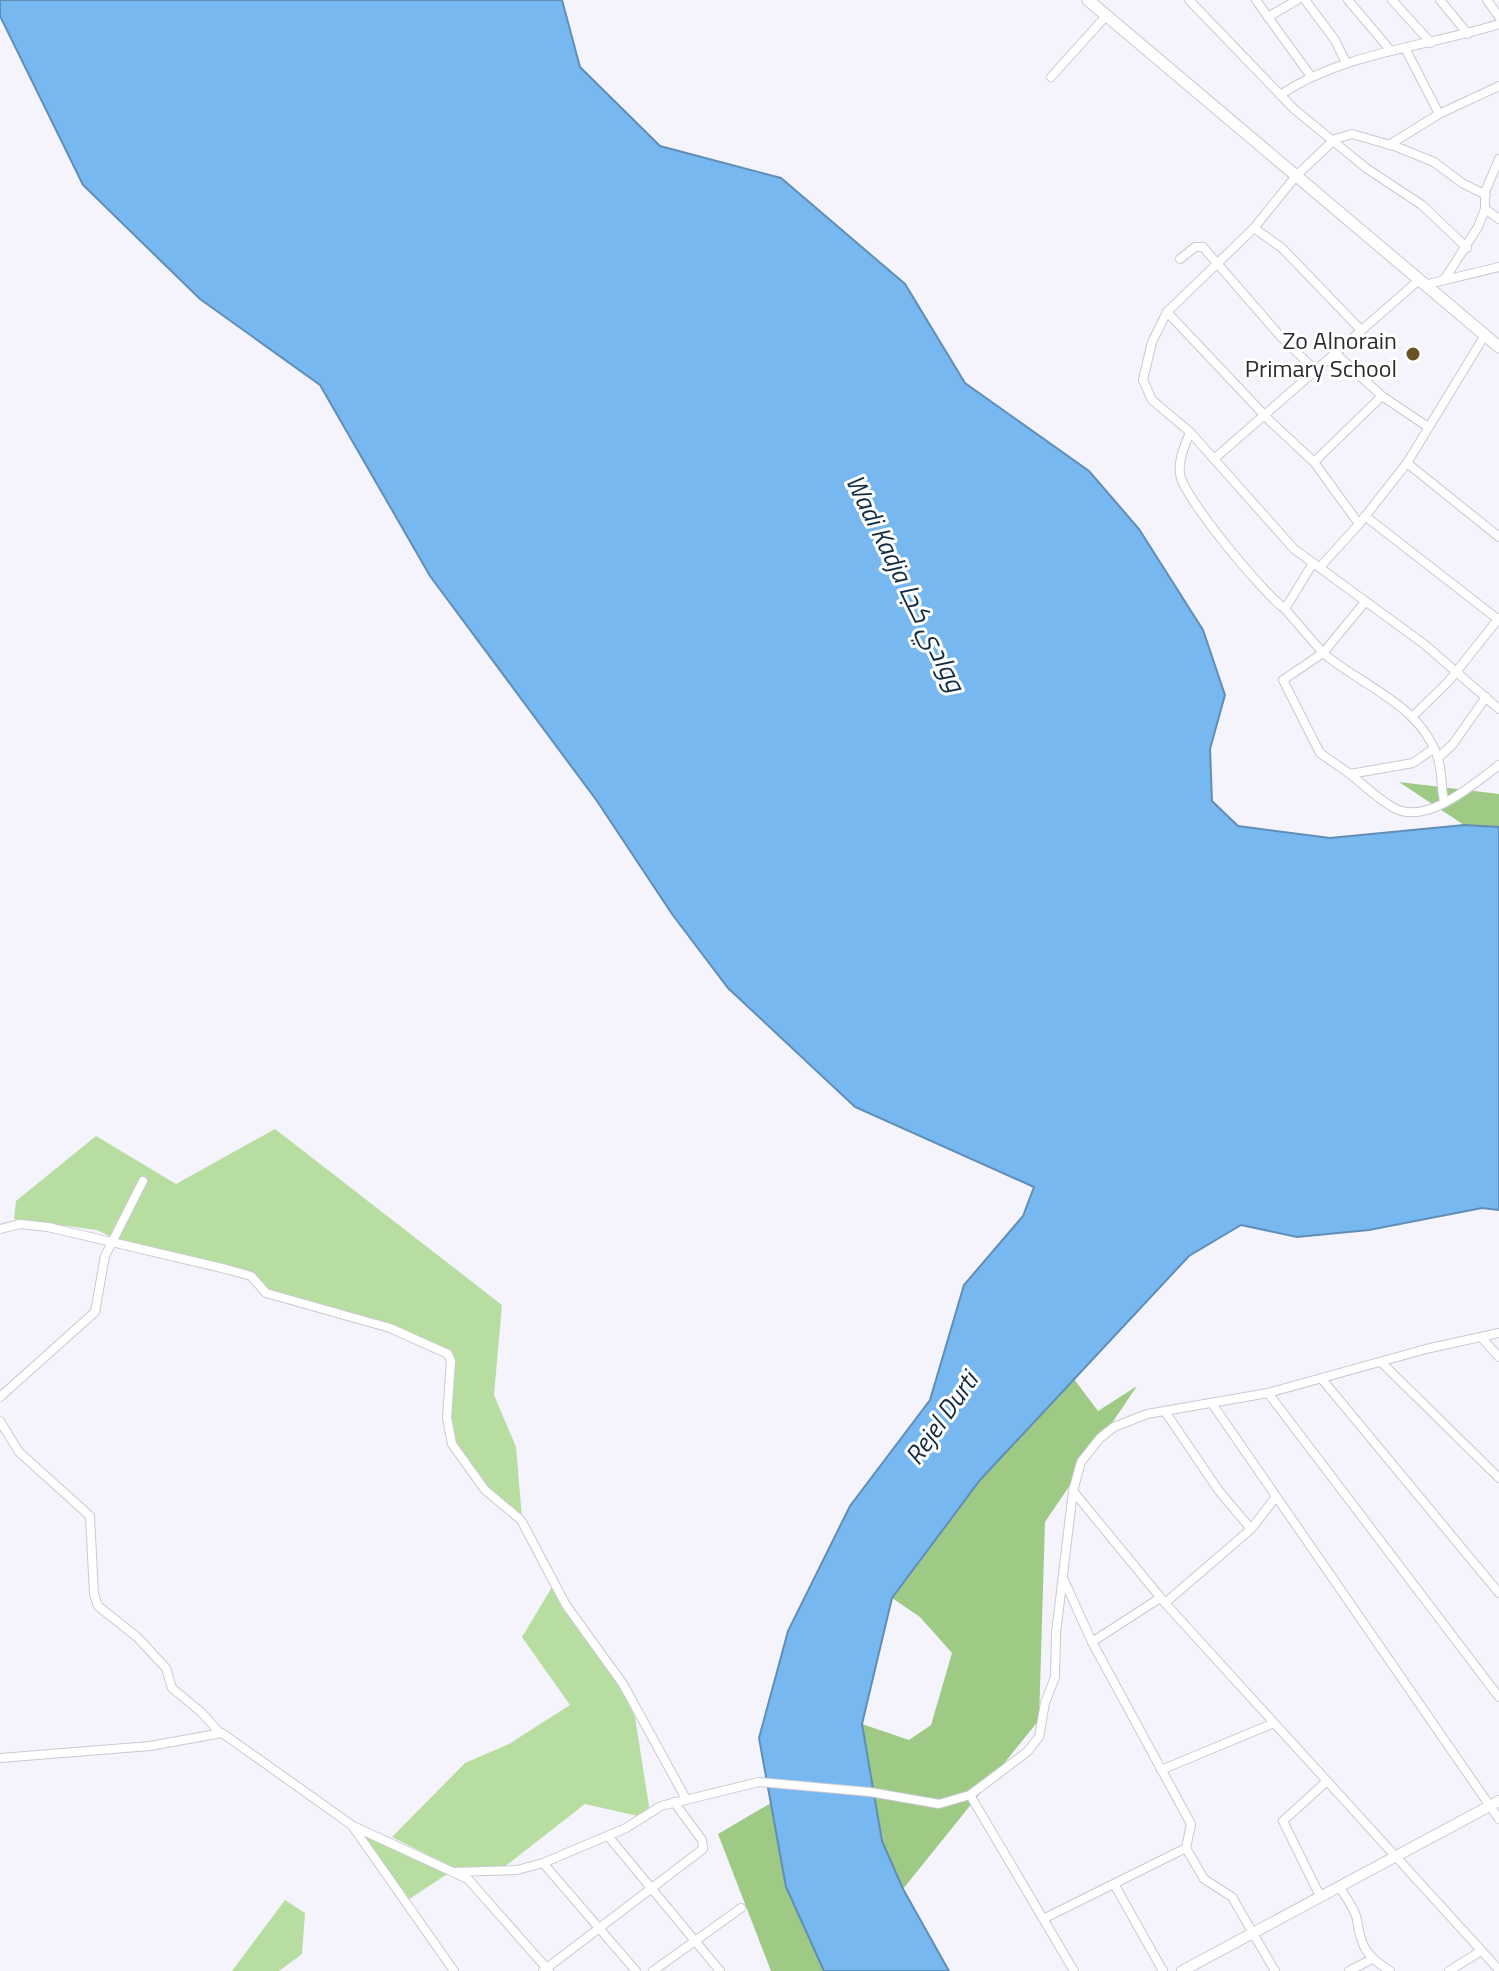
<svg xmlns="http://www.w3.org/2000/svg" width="1499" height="1971" font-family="'Titillium Web',Cairo,sans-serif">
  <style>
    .green { fill: #b7dea0 }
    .forest { fill: #9fca85 }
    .water { fill: #77b8f0; stroke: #608eb6; stroke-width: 2 }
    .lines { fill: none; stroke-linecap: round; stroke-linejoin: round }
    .minor-casing { stroke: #cac9d4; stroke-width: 10 }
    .tertiary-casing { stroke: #cac9d4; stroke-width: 12 }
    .secondary-casing { stroke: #cac9d4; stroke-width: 13 }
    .minor { stroke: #fff; stroke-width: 8 }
    .tertiary { stroke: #fff; stroke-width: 10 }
    .secondary { stroke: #fff; stroke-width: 11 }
    .poi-dot { fill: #6a5323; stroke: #fff; stroke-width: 3 }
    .labels { text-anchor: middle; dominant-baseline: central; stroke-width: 6; stroke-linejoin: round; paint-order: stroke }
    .poi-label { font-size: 24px; fill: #2c2c30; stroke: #fff; text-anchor: end }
    .water-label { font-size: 26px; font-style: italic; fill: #102b42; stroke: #fff }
  </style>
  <rect width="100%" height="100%" fill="#f5f4fd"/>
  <g class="green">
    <path d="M 275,1129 L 502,1305 L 494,1395 L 516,1447 L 522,1518 C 492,1492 452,1460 449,1418 C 447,1399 451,1379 452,1360 L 443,1350 L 267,1292 L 251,1275 L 117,1240 L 97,1230 L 14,1219 L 16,1201 L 96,1136 L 176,1184 Z"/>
    <polygon points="552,1587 616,1680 635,1717 651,1819 585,1804 504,1867 456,1869 392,1837 465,1763 509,1744 570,1705 522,1637"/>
    <polygon points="363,1835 449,1873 409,1899"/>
    <polygon points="285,1900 305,1913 302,1954 279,1971 232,1971"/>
  </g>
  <g class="forest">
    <polygon points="1399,782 1499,794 1499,827 1464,825"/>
    <polygon points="1074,1379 1098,1411 1137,1386 1045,1522 1039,1720 903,1889 882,1841 862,1724 909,1740 931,1725 952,1653 920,1617 892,1598 980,1480"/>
    <polygon points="771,1803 786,1887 824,1971 771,1971 718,1834"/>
  </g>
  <polygon class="water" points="0,0 562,0 580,67 660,146 781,178 905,284 965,383 1089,471 1139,529 1203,630 1225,695 1210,749 1212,801 1238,826 1330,838 1464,825 1499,827 1499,1210 1482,1208 1369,1230 1297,1237 1241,1225 1189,1256 980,1480 892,1598 862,1724 882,1841 903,1889 949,1971 824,1971 786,1887 759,1738 788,1631 850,1506 930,1400 964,1285 1023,1216 1034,1187 855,1107 728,988 672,914 597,801 430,576 320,385 200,299 83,185 0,16"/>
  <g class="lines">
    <defs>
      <g id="minor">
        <polyline points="1189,0 1294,109 1366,168 1422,205 1467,248"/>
        <polyline points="1256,0 1268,17 1297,0"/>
        <polyline points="1305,0 1335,40 1346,63"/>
        <polyline points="1348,0 1391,51"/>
        <polyline points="1392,0 1431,43"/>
        <polyline points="1440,0 1468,34"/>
        <polyline points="1487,0 1499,17"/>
        <polyline points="1268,17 1310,75"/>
        <polyline points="1405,48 1439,114"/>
        <polyline points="1051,77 1106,16"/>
        <path d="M 1280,95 C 1344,52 1426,47 1499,24"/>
        <polyline points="1389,145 1439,114 1499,86"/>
        <polyline points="1486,195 1462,183 1434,162 1397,147 1352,134 1335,139 1296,176 1254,228 1167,312 1152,342 1143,380 1152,400 1190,432 1294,549 1424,644 1499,709"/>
        <polyline points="1485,209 1499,219"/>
        <polyline points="1254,228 1282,248 1361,330"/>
        <polyline points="1180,259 1195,247 1203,247 1281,337 1315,370"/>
        <polyline points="1444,280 1478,227 1485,209 1485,192 1499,159"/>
        <polyline points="1424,285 1499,267"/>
        <polyline points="1167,312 1270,421 1314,462 1359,524"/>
        <polyline points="1335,353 1382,396 1428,427"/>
        <path d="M 1190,432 C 1185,446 1178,459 1180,474 C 1183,497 1263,593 1285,609"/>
        <polyline points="1214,459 1419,280"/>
        <polyline points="1314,462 1382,396"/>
        <polyline points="1407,463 1499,537"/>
        <polyline points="1365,516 1499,620"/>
        <polyline points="1313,563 1285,609 1323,653 1365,602"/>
        <polyline points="1320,567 1359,524 1407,463 1485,335"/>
        <polyline points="1412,717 1448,682 1499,618"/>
        <path d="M 1433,749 L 1413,763 L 1350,774 L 1320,753 L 1283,680 L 1323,653 C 1362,686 1420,704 1438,758 C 1442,771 1441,787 1444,801"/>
        <polyline points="1438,758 1453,744 1486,697"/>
        <path d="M 1350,774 C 1364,785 1379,800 1394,808 C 1427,826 1475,783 1499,765"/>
        <polyline points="0,1229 20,1224 48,1227 226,1269 251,1276 266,1293 390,1328 448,1354 451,1361 447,1418 452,1444 485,1490 521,1520 566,1605 623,1684 686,1799"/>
        <polyline points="1481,1337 1499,1357"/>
        <polyline points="1382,1363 1499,1478"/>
        <polyline points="1321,1378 1499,1593"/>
        <polyline points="1268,1393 1499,1697"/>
        <polyline points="0,1397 95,1312 105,1256 143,1181"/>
        <polyline points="1213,1405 1499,1819"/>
        <polyline points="1166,1413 1219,1491 1251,1529"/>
        <polyline points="0,1421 19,1452 90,1516 94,1594 98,1606 137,1637 166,1668 172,1688 201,1712 219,1732"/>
        <polyline points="1073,1491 1165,1603 1499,1970"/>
        <polyline points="1063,1578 1092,1642 1191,1824 1186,1848 1204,1879 1232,1897 1275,1971"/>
        <polyline points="1165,1603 1251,1529 1275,1498"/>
        <polyline points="1092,1642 1160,1598"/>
        <polyline points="0,1758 150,1746 222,1733 353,1826 468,1879 549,1971"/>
        <polyline points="1161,1770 1274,1723"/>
        <polyline points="970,1795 1074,1971"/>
        <polyline points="353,1827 454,1971"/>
        <polyline points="608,1836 720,1971"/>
        <polyline points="543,1863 636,1971"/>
        <polyline points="454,1872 517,1870 543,1863 626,1828 661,1806 759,1782 870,1792 939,1804 970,1795 1027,1752 1039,1737 1045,1703 1055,1677 1056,1633 1073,1491 1081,1462 1100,1438 1114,1427 1147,1414 1268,1393 1426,1349 1499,1333"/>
        <polyline points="1114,1884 1163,1971"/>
        <path d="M 1339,1886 C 1344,1895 1356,1910 1357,1920 C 1361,1947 1366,1956 1390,1971"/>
        <polyline points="1320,1896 1283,1821 1327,1781"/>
        <polyline points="1043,1919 1186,1848"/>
        <polyline points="543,1971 703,1849 702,1840 674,1802"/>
        <polyline points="653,1971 741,1908"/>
        <polyline points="1349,1971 1372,1959"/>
        <polyline points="1449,1971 1481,1951"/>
      </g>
      <polyline id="tertiary" points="1182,1971 1499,1801"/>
      <polyline id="secondary" points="1088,0 1499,347"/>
    </defs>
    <use href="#minor" class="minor-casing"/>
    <use href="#tertiary" class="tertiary-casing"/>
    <use href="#secondary" class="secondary-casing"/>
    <use href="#minor" class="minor"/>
    <use href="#tertiary" class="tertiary"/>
    <use href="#secondary" class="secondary"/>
  </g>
  <circle class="poi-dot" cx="1413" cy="354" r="8"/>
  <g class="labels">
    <g class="poi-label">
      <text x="1397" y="340">Zo Alnorain<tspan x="1397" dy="28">Primary School</tspan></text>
    </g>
    <g class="water-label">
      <text transform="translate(906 583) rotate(64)">Wadi Kadja ووادي كجا</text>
      <text transform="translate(941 1418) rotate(-55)">Rejel Durti</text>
    </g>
  </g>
</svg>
